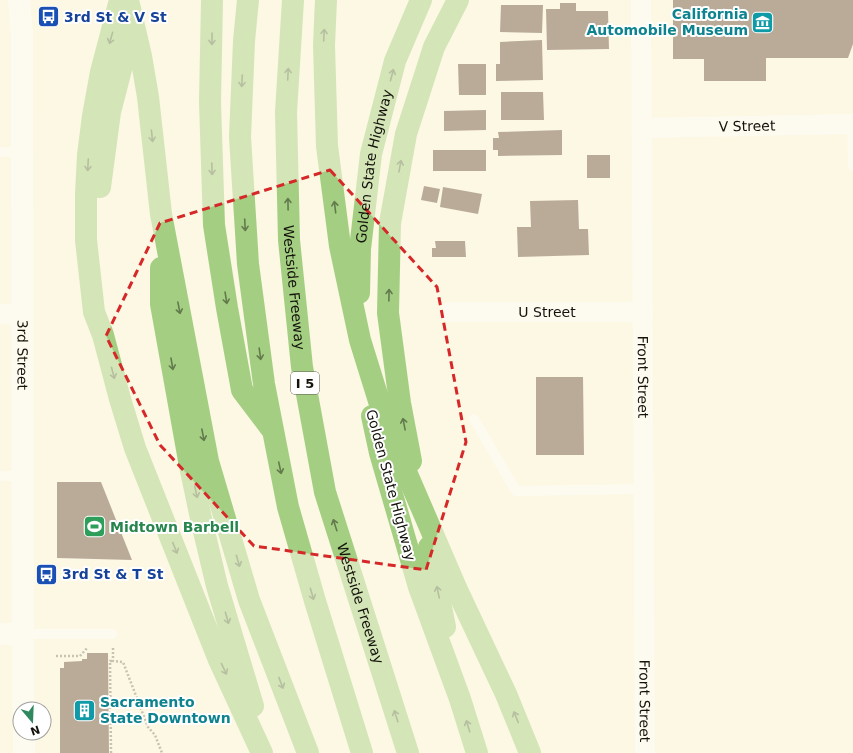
<svg xmlns="http://www.w3.org/2000/svg" width="853" height="753" font-family="'DejaVu Sans',sans-serif">
  <style>
    .building { fill: #6c4f3f }
    .lines { fill: none; stroke-linecap: round; stroke-linejoin: round }
    .path { stroke: #868375; stroke-width: 2.5; stroke-dasharray: 2 2; stroke-linecap: butt }
    .service { stroke: #fff; stroke-width: 10 }
    .minor { stroke: #fff; stroke-width: 20 }
    .tertiary { stroke: #fff; stroke-width: 22 }
    .motorway { stroke: #a4cf83; stroke-width: 22 }
    .oneway { stroke: #637a4d }
    .marked { fill: none; stroke: #d62828; stroke-width: 3; stroke-dasharray: 8 5; stroke-linejoin: round }
    .labels { text-anchor: middle; dominant-baseline: central; stroke-width: 4; stroke-linejoin: round; paint-order: stroke }
    .shield { fill: #fff; stroke: #5a5954; stroke-width: 1 }
    .shield-label { font-size: 13px; font-weight: bold; fill: #14120b }
    .culture-label { font-size: 14px; font-weight: bold; fill: #0d838f; stroke: #fff; text-anchor: end }
    .transit-label { font-size: 14px; font-weight: bold; fill: #164399; stroke: #fff; text-anchor: start }
    .street-label { font-size: 14px; fill: #14120b; stroke: #fff }
    .leisure-label { font-size: 14px; font-weight: bold; fill: #27864d; stroke: #fff; text-anchor: start }
  </style>
  <rect width="100%" height="100%" fill="#fcf8e3"/>
  <g class="building">
    <polygon points="673,0 853,0 853,44 848,58 766,58 766,81 704,81 704,59 673,59"/>
    <polygon points="560,3 576,3 576,11 608,11 609,49 547,50 546,9 560,9"/>
    <polygon points="501,5 543,5 542,33 500,32"/>
    <polygon points="542,40 543,80 496,81 496,64 500,64 500,42"/>
    <polygon points="458,64 486,64 486,95 459,95"/>
    <polygon points="501,92 543,92 544,120 501,120"/>
    <polygon points="486,110 486,130 444,131 444,111"/>
    <polygon points="562,130 562,155 498,156 498,150 493,150 493,138 499,138 498,132"/>
    <rect x="433" y="150" width="53" height="21"/>
    <rect x="587" y="155" width="23" height="23"/>
    <polygon points="424,186 440,189 437,203 421,200"/>
    <polygon points="443,187 482,194 478,214 440,207"/>
    <polygon points="578,200 579,229 588,229 589,255 518,257 517,227 531,227 530,201"/>
    <polygon points="435,241 465,241 466,257 432,257 432,248 436,248"/>
    <polygon points="536,377 583,377 584,455 536,455"/>
    <polygon points="57,482 101,482 132,560 57,558"/>
    <polygon points="87,653 108,653 109,753 60,753 60,668 64,668 64,662 82,661 82,659 87,659"/>
  </g>
  <g class="lines">
    <g class="path">
      <polyline points="113,648 113,661 123,662 148,727 155,735 162,753"/>
      <polyline points="56,656 80,656 88,647"/>
      <polyline points="111,753 110,661 113,661"/>
    </g>
    <g class="service">
      <polyline points="852,124 853,166"/>
      <polyline points="0,152 22,152"/>
      <polyline points="474,419 516,491 644,489"/>
      <polyline points="0,476 23,476"/>
      <polyline points="24,634 112,634"/>
    </g>
    <g class="minor">
      <path id="s1" d="M 641,0 L 645,753"/>
      <path id="s2" d="M 642,128 L 852,124"/>
      <path id="s3" d="M 450,312 L 643,312"/>
      <polyline points="0,314 22,315"/>
    </g>
    <g class="tertiary">
      <path id="s4" d="M 19,0 L 22,33 L 23,709"/>
      <polyline points="0,634 24,634"/>
      <polyline points="24,733 24,753"/>
    </g>
    <g class="motorway">
      <polyline points="120,0 101,72 93,116 88,155 86,194 86,240 94,312 103,335 120,399 135,448 219,660 262,753"/>
      <polyline points="128,0 141,56 148,97 161,214 208,461 249,600 308,753"/>
      <polyline points="212,0 210,102 214,225 227,308 242,390 270,427"/>
      <polyline points="248,0 244,41 240,137 248,264 264,384 288,507 315,601 362,753"/>
      <path id="s5" d="M 293,0 L 286,112 L 289,240 L 302,367 L 325,492 L 408,753"/>
      <polyline points="326,0 324,45 327,146 340,246 360,340 388,430 457,590 506,694 530,753"/>
      <polyline points="100,187 110,112 132,27"/>
      <polyline points="161,268 161,304 190,466 202,523 217,586 253,706"/>
      <path id="s6" d="M 359,293 L 360,249 L 371,154 L 395,61 L 421,0"/>
      <polyline points="372,416 380,453 419,587 460,699 477,753"/>
      <polyline points="411,461 400,403 388,313 390,223 406,134 434,47 458,0"/>
      <polyline points="429,547 445,627"/>
    </g>
  </g>
  <defs><path id="oneway-shaft" d="M-6 0H5M1.5-3L5.5 0L1.5 3" fill="none" stroke-width="1.6" stroke-linecap="round" stroke-linejoin="round"/></defs>
  <g class="oneway">
    <use href="#oneway-shaft" transform="translate(324 35) rotate(-87)"/>
    <use href="#oneway-shaft" transform="translate(111 38) rotate(106)"/>
    <use href="#oneway-shaft" transform="translate(212 39) rotate(91)"/>
    <use href="#oneway-shaft" transform="translate(288 74) rotate(-87)"/>
    <use href="#oneway-shaft" transform="translate(392 75) rotate(-75)"/>
    <use href="#oneway-shaft" transform="translate(242 81) rotate(93)"/>
    <use href="#oneway-shaft" transform="translate(152 136) rotate(84)"/>
    <use href="#oneway-shaft" transform="translate(88 165) rotate(93)"/>
    <use href="#oneway-shaft" transform="translate(400 166) rotate(-80)"/>
    <use href="#oneway-shaft" transform="translate(212 169) rotate(88)"/>
    <use href="#oneway-shaft" transform="translate(288 204) rotate(-91)"/>
    <use href="#oneway-shaft" transform="translate(335 207) rotate(-97)"/>
    <use href="#oneway-shaft" transform="translate(245 225) rotate(87)"/>
    <use href="#oneway-shaft" transform="translate(389 295) rotate(-89)"/>
    <use href="#oneway-shaft" transform="translate(226 298) rotate(81)"/>
    <use href="#oneway-shaft" transform="translate(179 308) rotate(79)"/>
    <use href="#oneway-shaft" transform="translate(260 354) rotate(82)"/>
    <use href="#oneway-shaft" transform="translate(172 364) rotate(80)"/>
    <use href="#oneway-shaft" transform="translate(113 373) rotate(75)"/>
    <use href="#oneway-shaft" transform="translate(404 424) rotate(-101)"/>
    <use href="#oneway-shaft" transform="translate(203 435) rotate(79)"/>
    <use href="#oneway-shaft" transform="translate(280 468) rotate(78)"/>
    <use href="#oneway-shaft" transform="translate(196 492) rotate(78)"/>
    <use href="#oneway-shaft" transform="translate(335 525) rotate(-108)"/>
    <use href="#oneway-shaft" transform="translate(175 548) rotate(68)"/>
    <use href="#oneway-shaft" transform="translate(238 561) rotate(74)"/>
    <use href="#oneway-shaft" transform="translate(438 592) rotate(-102)"/>
    <use href="#oneway-shaft" transform="translate(312 594) rotate(74)"/>
    <use href="#oneway-shaft" transform="translate(227 618) rotate(74)"/>
    <use href="#oneway-shaft" transform="translate(224 669) rotate(65)"/>
    <use href="#oneway-shaft" transform="translate(281 683) rotate(69)"/>
    <use href="#oneway-shaft" transform="translate(396 716) rotate(-108)"/>
    <use href="#oneway-shaft" transform="translate(516 717) rotate(-112)"/>
    <use href="#oneway-shaft" transform="translate(468 726) rotate(-107)"/>
  </g>
  <path d="M0 0H853V753H0ZM 330,170 L 437,287 L 466,442 L 426,570 L 254,546 L 160,445 L 106,336 L 160,223 Z" fill="#fcf8e3" fill-opacity=".55" fill-rule="evenodd"/>
  <path class="marked" d="M 330,170 L 437,287 L 466,442 L 426,570 L 254,546 L 160,445 L 106,336 L 160,223 Z"/>
  <defs>
    <symbol id="bus-square" viewBox="-11 -11 22 22"><rect x="-9" y="-9" width="18" height="18" rx="4" fill="#1a4fb4" stroke="#fff"/><path d="M-5-6H5V4H4V6H2V4H-2V6H-4V4H-5ZM-3.5-4V0h7V-4ZM-3.5 1.2v1.5H-2V1.2ZM2 1.2v1.5H3.5V1.2Z" fill="#fff"/></symbol>
    <symbol id="museum-square" viewBox="-11 -11 22 22"><rect x="-9" y="-9" width="18" height="18" rx="4" fill="#0f9aa8" stroke="#fff"/><path d="M0-6L6-3V-2H-6V-3ZM-5-1h2V3h-2ZM-1-1h2V3h-2ZM3-1h2V3H3ZM-6 4H6V6H-6Z" fill="#fff"/></symbol>
    <symbol id="stadium-square" viewBox="-11 -11 22 22"><rect x="-9" y="-9" width="18" height="18" rx="4" fill="#2e9e5b" stroke="#fff"/><path d="M0-5a6.5 5 0 1 0 0 10a6.5 5 0 1 0 0-10ZM-3.5-1.8h7v3.6h-7Z" fill="#fff"/></symbol>
    <symbol id="building-square" viewBox="-11 -11 22 22"><rect x="-9" y="-9" width="18" height="18" rx="4" fill="#0f9aa8" stroke="#fff"/><path d="M-4-6H4V6H1V3H-1V6H-4ZM-2.5-4.3h1.7v1.8h-1.7ZM.8-4.3h1.7v1.8H.8ZM-2.5-1h1.7V.8h-1.7ZM.8-1h1.7V.8H.8Z" fill="#fff"/></symbol>
  </defs>
  <g fill-rule="evenodd">
    <use href="#bus-square" x="36" y="4" width="25" height="25"/>
    <use href="#museum-square" x="750" y="10" width="25" height="25"/>
    <use href="#stadium-square" x="82" y="514" width="25" height="25"/>
    <use href="#bus-square" x="34" y="562" width="25" height="25"/>
    <use href="#building-square" x="72" y="698" width="25" height="25"/>
  </g>
  <g class="labels">
    <rect class="shield" x="291" y="372" width="28" height="22" rx="3"/>
    <g class="shield-label">
      <text x="305" y="383">I 5</text>
    </g>
    <g class="culture-label">
      <text x="748" y="14">California<tspan x="748" dy="16">Automobile Museum</tspan></text>
      <text x="100" y="702" text-anchor="start">Sacramento<tspan x="100" dy="16">State Downtown</tspan></text>
    </g>
    <g class="transit-label">
      <text x="64" y="17">3rd St &amp; V St</text>
      <text x="62" y="574">3rd St &amp; T St</text>
    </g>
    <g class="street-label">
      <text stroke="none"><textPath href="#s2" startOffset="105">V Street</textPath></text>
      <text stroke="none"><textPath href="#s6" startOffset="128">Golden State Highway</textPath></text>
      <text stroke="none"><textPath href="#s5" startOffset="288">Westside Freeway</textPath></text>
      <text stroke="none"><textPath href="#s3" startOffset="97">U Street</textPath></text>
      <text stroke="none"><textPath href="#s4" startOffset="355">3rd Street</textPath></text>
      <text stroke="none"><textPath href="#s1" startOffset="377">Front Street</textPath></text>
      <text transform="translate(391 485) rotate(75)">Golden State Highway</text>
      <text stroke="none"><textPath href="#s5" startOffset="612">Westside Freeway</textPath></text>
      <text stroke="none"><textPath href="#s1" startOffset="701">Front Street</textPath></text>
    </g>
    <g class="leisure-label">
      <text x="110" y="527">Midtown Barbell</text>
    </g>
  </g>
  <g transform="translate(32 721) rotate(161)"><circle r="19" fill="#ffffff" stroke="#a1a09d"/>
  <path d="M0-3L7 15L0 10L-7 15Z" fill="#2f885e"/>
  <text y="-6" font-size="11" font-weight="bold" text-anchor="middle" fill="#14120b">N</text>
  </g>
</svg>
